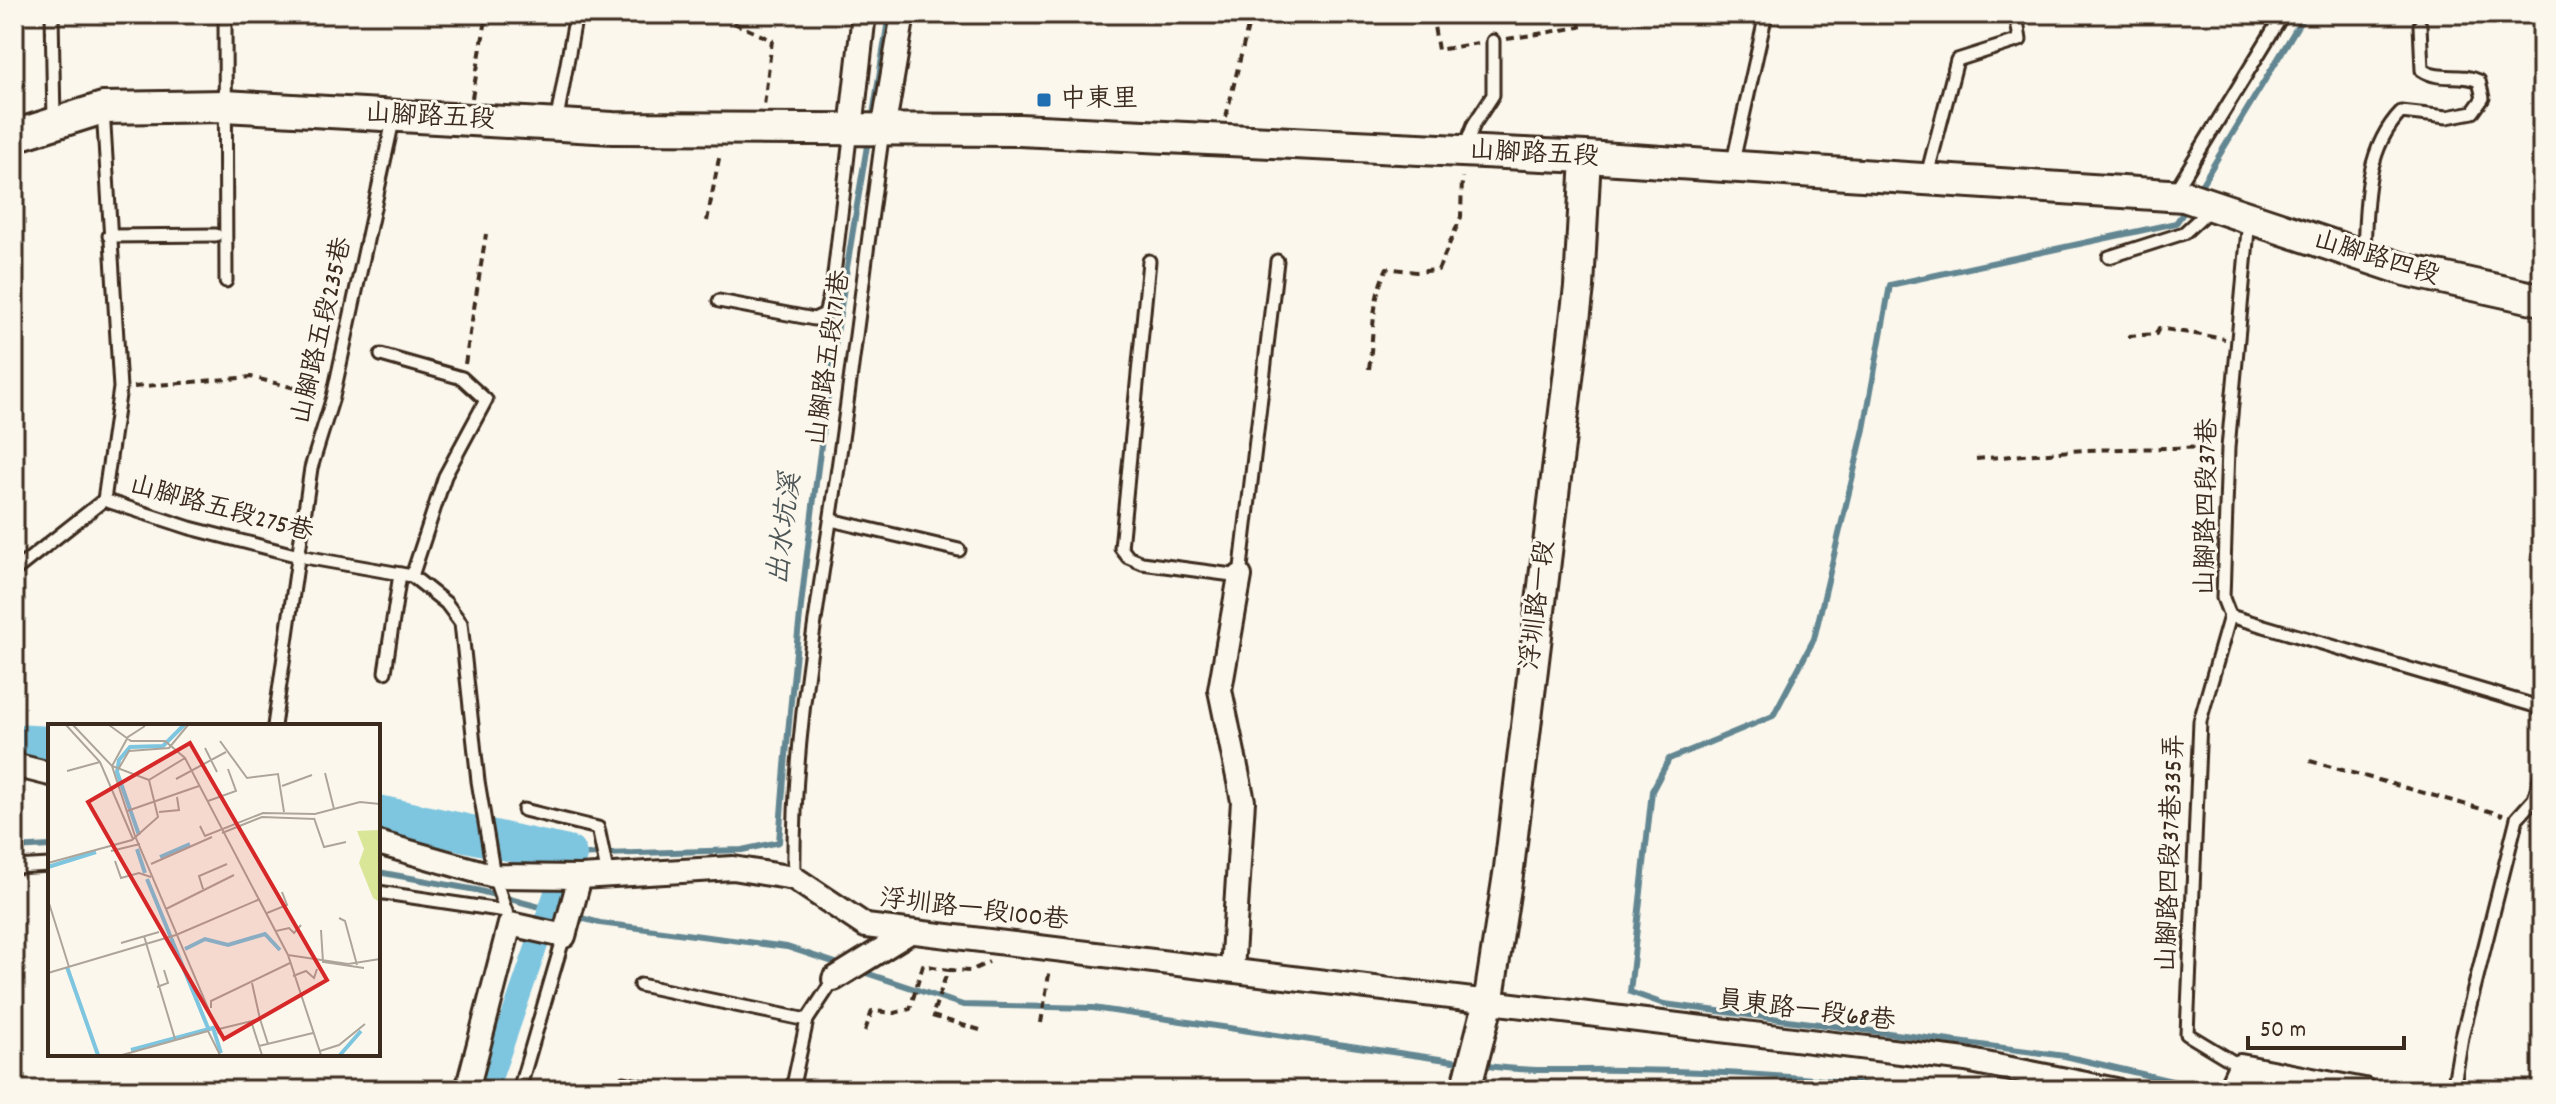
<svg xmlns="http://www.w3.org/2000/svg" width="2556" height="1104" font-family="Dekko,'LXGW WenKai TC',sans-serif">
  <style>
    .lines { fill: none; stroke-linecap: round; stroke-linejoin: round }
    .stream { stroke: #638792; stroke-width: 6 }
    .canal { stroke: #7ec5df; stroke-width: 22 }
    .river { stroke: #7ec5df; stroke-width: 38 }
    .service-casing { stroke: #3b2a1e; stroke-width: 17 }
    .minor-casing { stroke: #3b2a1e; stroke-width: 28 }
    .tertiary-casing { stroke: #3b2a1e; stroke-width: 34 }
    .secondary-casing { stroke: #3b2a1e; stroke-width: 36 }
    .path { stroke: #3b2a1e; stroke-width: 4; stroke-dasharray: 8 6; stroke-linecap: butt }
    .service { stroke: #fbf7ec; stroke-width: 11 }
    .minor { stroke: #fbf7ec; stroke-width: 22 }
    .tertiary { stroke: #fbf7ec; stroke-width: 28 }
    .secondary { stroke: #fbf7ec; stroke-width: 30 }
    .poi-dot { fill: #1f6fb2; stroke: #fbf7ec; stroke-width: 3 }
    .labels { text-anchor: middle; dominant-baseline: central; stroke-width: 6; stroke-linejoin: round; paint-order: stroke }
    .poi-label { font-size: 26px; fill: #3b2a1e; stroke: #fbf7ec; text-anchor: start }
    .street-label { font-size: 26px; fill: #3b2a1e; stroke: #fbf7ec }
    .water-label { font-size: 28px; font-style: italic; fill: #4f5858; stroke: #fbf7ec }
    .inset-river { fill: none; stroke: #7ec5df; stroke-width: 4 }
    .inset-road { fill: none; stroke: #aea59a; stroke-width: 2 }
    .view { fill: #d62828; fill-opacity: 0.15; stroke: #d62828; stroke-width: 4 }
    .inset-edge { fill: none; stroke: #3b2a1e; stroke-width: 4 }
  </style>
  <rect width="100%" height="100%" fill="#fbf7ec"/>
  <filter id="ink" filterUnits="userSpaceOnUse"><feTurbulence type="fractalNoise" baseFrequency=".0125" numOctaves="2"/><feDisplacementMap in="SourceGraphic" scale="16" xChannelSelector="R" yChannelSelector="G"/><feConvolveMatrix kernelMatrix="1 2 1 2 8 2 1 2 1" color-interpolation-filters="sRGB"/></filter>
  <g filter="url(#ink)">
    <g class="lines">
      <g class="stream">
        <polyline points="872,121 889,14"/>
        <polyline points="2197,192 2305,14"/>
        <polyline points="2189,205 2176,223 1890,285 1864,429 1814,639 1773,716 1669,759 1652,791 1630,992 1664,1004 2065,1056 2210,1090"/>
        <polyline points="14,848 50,846"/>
        <path d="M 568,855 L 742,850 L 779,842 C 796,606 828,373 868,140"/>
        <polyline points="378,872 476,890 600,923 787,947 845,966"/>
        <polyline points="860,971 963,1005 1093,1008 1467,1063"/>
        <path d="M 1482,1065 C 1529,1073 1575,1069 1623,1070 C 1717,1071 1812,1076 1905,1090"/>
      </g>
      <polyline class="canal" points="487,1090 568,855"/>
      <g class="river">
        <polyline points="14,743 50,745"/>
        <polyline points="378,814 568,855"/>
      </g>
      <defs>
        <g id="service">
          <polyline points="52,14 54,121"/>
          <polyline points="225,14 226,281"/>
          <polyline points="103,109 120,388 104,500 190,528 299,556 412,576 446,603 461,623 478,781 494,876 510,924"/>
          <polyline points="556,124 576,14"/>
          <polyline points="1464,150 1474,124 1493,95 1493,41"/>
          <polyline points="1732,166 1766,14"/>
          <polyline points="1926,179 1957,60 2020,40 2016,14"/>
          <polyline points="2175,191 2283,14"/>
          <polyline points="109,236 216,235"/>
          <path d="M 2364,253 C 2366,205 2365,149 2401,112 L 2447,117 L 2473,112 L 2483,98 L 2479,81 C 2460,72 2440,82 2422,70 L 2420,25"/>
          <polyline points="2109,257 2184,233 2210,209"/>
          <polyline points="1149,261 1121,548 1128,557 1142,563 1240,576 1277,261"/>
          <polyline points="719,301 814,319 825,314 833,283 851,129"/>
          <polyline points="381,355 462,378 486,400 445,476 412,576"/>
          <polyline points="831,520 959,550"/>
          <polyline points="14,571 104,500"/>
          <polyline points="2230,616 2200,721 2187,1034 2240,1066"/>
          <polyline points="2230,616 2223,598 2228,448 2249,219"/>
          <polyline points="2230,616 2532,705 2542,711"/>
          <polyline points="385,672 400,574"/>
          <polyline points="274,726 311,468 333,397 394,116"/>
          <polyline points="524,810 598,828 608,876"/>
          <polyline points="14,867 50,865"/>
          <path d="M 794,878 C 792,758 812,639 830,522 C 850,392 865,261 883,131"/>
          <polyline points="378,892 506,911"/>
          <polyline points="640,985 807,1020"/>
          <polyline points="624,1083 659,1090"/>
          <polyline points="519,1090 564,936"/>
          <polyline points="792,1090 807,1020 834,979"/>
          <polyline points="2453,1090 2462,1037 2517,818 2534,799 2542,771"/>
        </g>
        <g id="minor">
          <polyline points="851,129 864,14"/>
          <polyline points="883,131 903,14"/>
          <polyline points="14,765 50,774"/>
          <polyline points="378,843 494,876 580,877 733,868 794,878 866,926 1966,1060 2116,1090"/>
          <polyline points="1232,970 1243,801 1220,690 1240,576"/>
          <polyline points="834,979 910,932"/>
          <polyline points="467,1090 510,924 564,936 580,877"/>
          <polyline points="2229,1090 2240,1066 2364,1090"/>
        </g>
        <polyline id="tertiary" points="1466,1090 1488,1004 1509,868 1579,287 1586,157"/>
        <polyline id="secondary" points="14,136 103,108 224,106 613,128 1019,130 1586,157 2184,196 2406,270 2542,300"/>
      </defs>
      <use href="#service" class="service-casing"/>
      <use href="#minor" class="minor-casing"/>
      <use href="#tertiary" class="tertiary-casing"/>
      <use href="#secondary" class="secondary-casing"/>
      <g class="path">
        <polyline points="693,14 720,17 772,40 764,106"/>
        <polyline points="1432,14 1438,50 1478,43"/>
        <polyline points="1507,39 1580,27 1578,14"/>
        <polyline points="472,98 487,14"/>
        <polyline points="1226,117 1251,14"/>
        <polyline points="707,221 720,153"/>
        <polyline points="2128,336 2156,334 2159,328 2225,339"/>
        <polyline points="465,364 486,234"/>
        <path d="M 1369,369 C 1374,335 1371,299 1387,268 L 1416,272 L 1438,270 L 1461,217 L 1462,177"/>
        <polyline points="134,387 251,377 319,394"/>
        <polyline points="1976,459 2084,450 2213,447"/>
        <polyline points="2535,691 2542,656"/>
        <polyline points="2310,761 2503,815"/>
        <polyline points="1041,1023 1050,968"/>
        <polyline points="980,1030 932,1016 948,970 970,971 989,962"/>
        <polyline points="865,1031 872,1011 894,1013 910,1009 923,965 948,970"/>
      </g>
      <use href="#service" class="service"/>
      <use href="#minor" class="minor"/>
      <use href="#tertiary" class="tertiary"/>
      <use href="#secondary" class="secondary"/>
    </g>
  </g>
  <rect class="poi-dot" x="1036" y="92" width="16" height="16" rx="4"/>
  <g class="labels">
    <g class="poi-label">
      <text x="1060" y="100">中東里</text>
    </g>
    <g class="street-label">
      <text transform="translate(430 118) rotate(3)">山腳路五段</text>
      <text transform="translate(1534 155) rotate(3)">山腳路五段</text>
      <text transform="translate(2376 259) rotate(17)">山腳路四段</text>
      <text transform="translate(323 331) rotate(-77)">山腳路五段235巷</text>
      <text transform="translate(830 358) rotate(-82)">山腳路五段171巷</text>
      <text transform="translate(2208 507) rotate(-89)">山腳路四段37巷</text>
      <text transform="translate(221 510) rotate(15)">山腳路五段275巷</text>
      <text transform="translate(1539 605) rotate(-83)">浮圳路一段</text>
      <text transform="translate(2172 853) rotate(-88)">山腳路四段37巷335弄</text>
      <text transform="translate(974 911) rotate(7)">浮圳路一段100巷</text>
      <text transform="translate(1806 1012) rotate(7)">員東路一段68巷</text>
    </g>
    <g class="water-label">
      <text transform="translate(787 529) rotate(-83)">出水坑溪</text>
    </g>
  </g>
  <g transform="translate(48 724)">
    <rect width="332" height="332" fill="#fbf7ec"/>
    <path d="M 332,106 L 332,178 L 325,174 L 311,139 L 316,125 L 309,107 Z" fill="#d9e597"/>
    <path class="inset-river" d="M 91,111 L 69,48 L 71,36 L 82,23 L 115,22 L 136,1M 89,125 L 97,149M 112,133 L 142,120M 0,143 L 48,128M 99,155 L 160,304M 137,225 L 157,215 L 180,221 L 217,210 L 232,226M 19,243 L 50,331M 83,326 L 165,304 L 173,329M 292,331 L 313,307"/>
    <path class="inset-road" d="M 18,1 L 52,38 L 85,115M 25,1 L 64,42 L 101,56M 61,1 L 83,17 L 117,17 L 137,34 L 240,231 L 273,331M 97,2 L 80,13 L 64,42 L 87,112 L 171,310M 172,17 L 199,54 L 230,50 L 236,88M 157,24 L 169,48M 71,44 L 81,27 L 121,24 L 140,1M 19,47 L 52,38M 277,49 L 286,85M 128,55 L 178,28M 234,62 L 264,51M 160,77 L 188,67 L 180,45M 79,87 L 151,62M 111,88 L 131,86 L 129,73M 266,94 L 276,123 L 298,118M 152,102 L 157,112 L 215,89 L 267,90 L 312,78 L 332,80M 174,109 L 214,93 L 267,95M 63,127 L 92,120M 67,137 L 73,154 L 91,149 L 103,153M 0,139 L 84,116 L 110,93 L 101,56 L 137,34M 103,140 L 164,113M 155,165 L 151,152 L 179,140M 0,176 L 21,243M 118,185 L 186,151M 219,189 L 239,181 L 234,168M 291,194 L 297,197 L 309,241M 273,206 L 275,238 L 316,244M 228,207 L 241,204 L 246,209 L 253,201M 96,212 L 127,315M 73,219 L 111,208M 240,231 L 300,240 L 332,235M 0,249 L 128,211 L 212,175M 245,252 L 258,247 L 266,254 L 269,245M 109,263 L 120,259 L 116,246M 163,284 L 163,277 L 242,239M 212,295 L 220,320M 203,297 L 214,331M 171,305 L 212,295 L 204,259M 211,322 L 265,309M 272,327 L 291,321 L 317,300M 74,331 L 160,307 L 172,331"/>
    <path class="view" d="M 142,19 L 279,256 L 176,315 L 40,78 Z"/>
    <rect width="332" height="332" class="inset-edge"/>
  </g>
  <rect width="2556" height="1104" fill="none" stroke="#fbf7ec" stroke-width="48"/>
  <rect x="24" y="24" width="2508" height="1056" fill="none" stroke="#3b2a1e" stroke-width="3" filter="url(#ink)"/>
  <path d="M2248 1036v12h156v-12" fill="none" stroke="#3b2a1e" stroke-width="4"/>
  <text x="2260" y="1036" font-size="24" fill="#3b2a1e" stroke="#fbf7ec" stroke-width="6" paint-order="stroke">50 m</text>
</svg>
